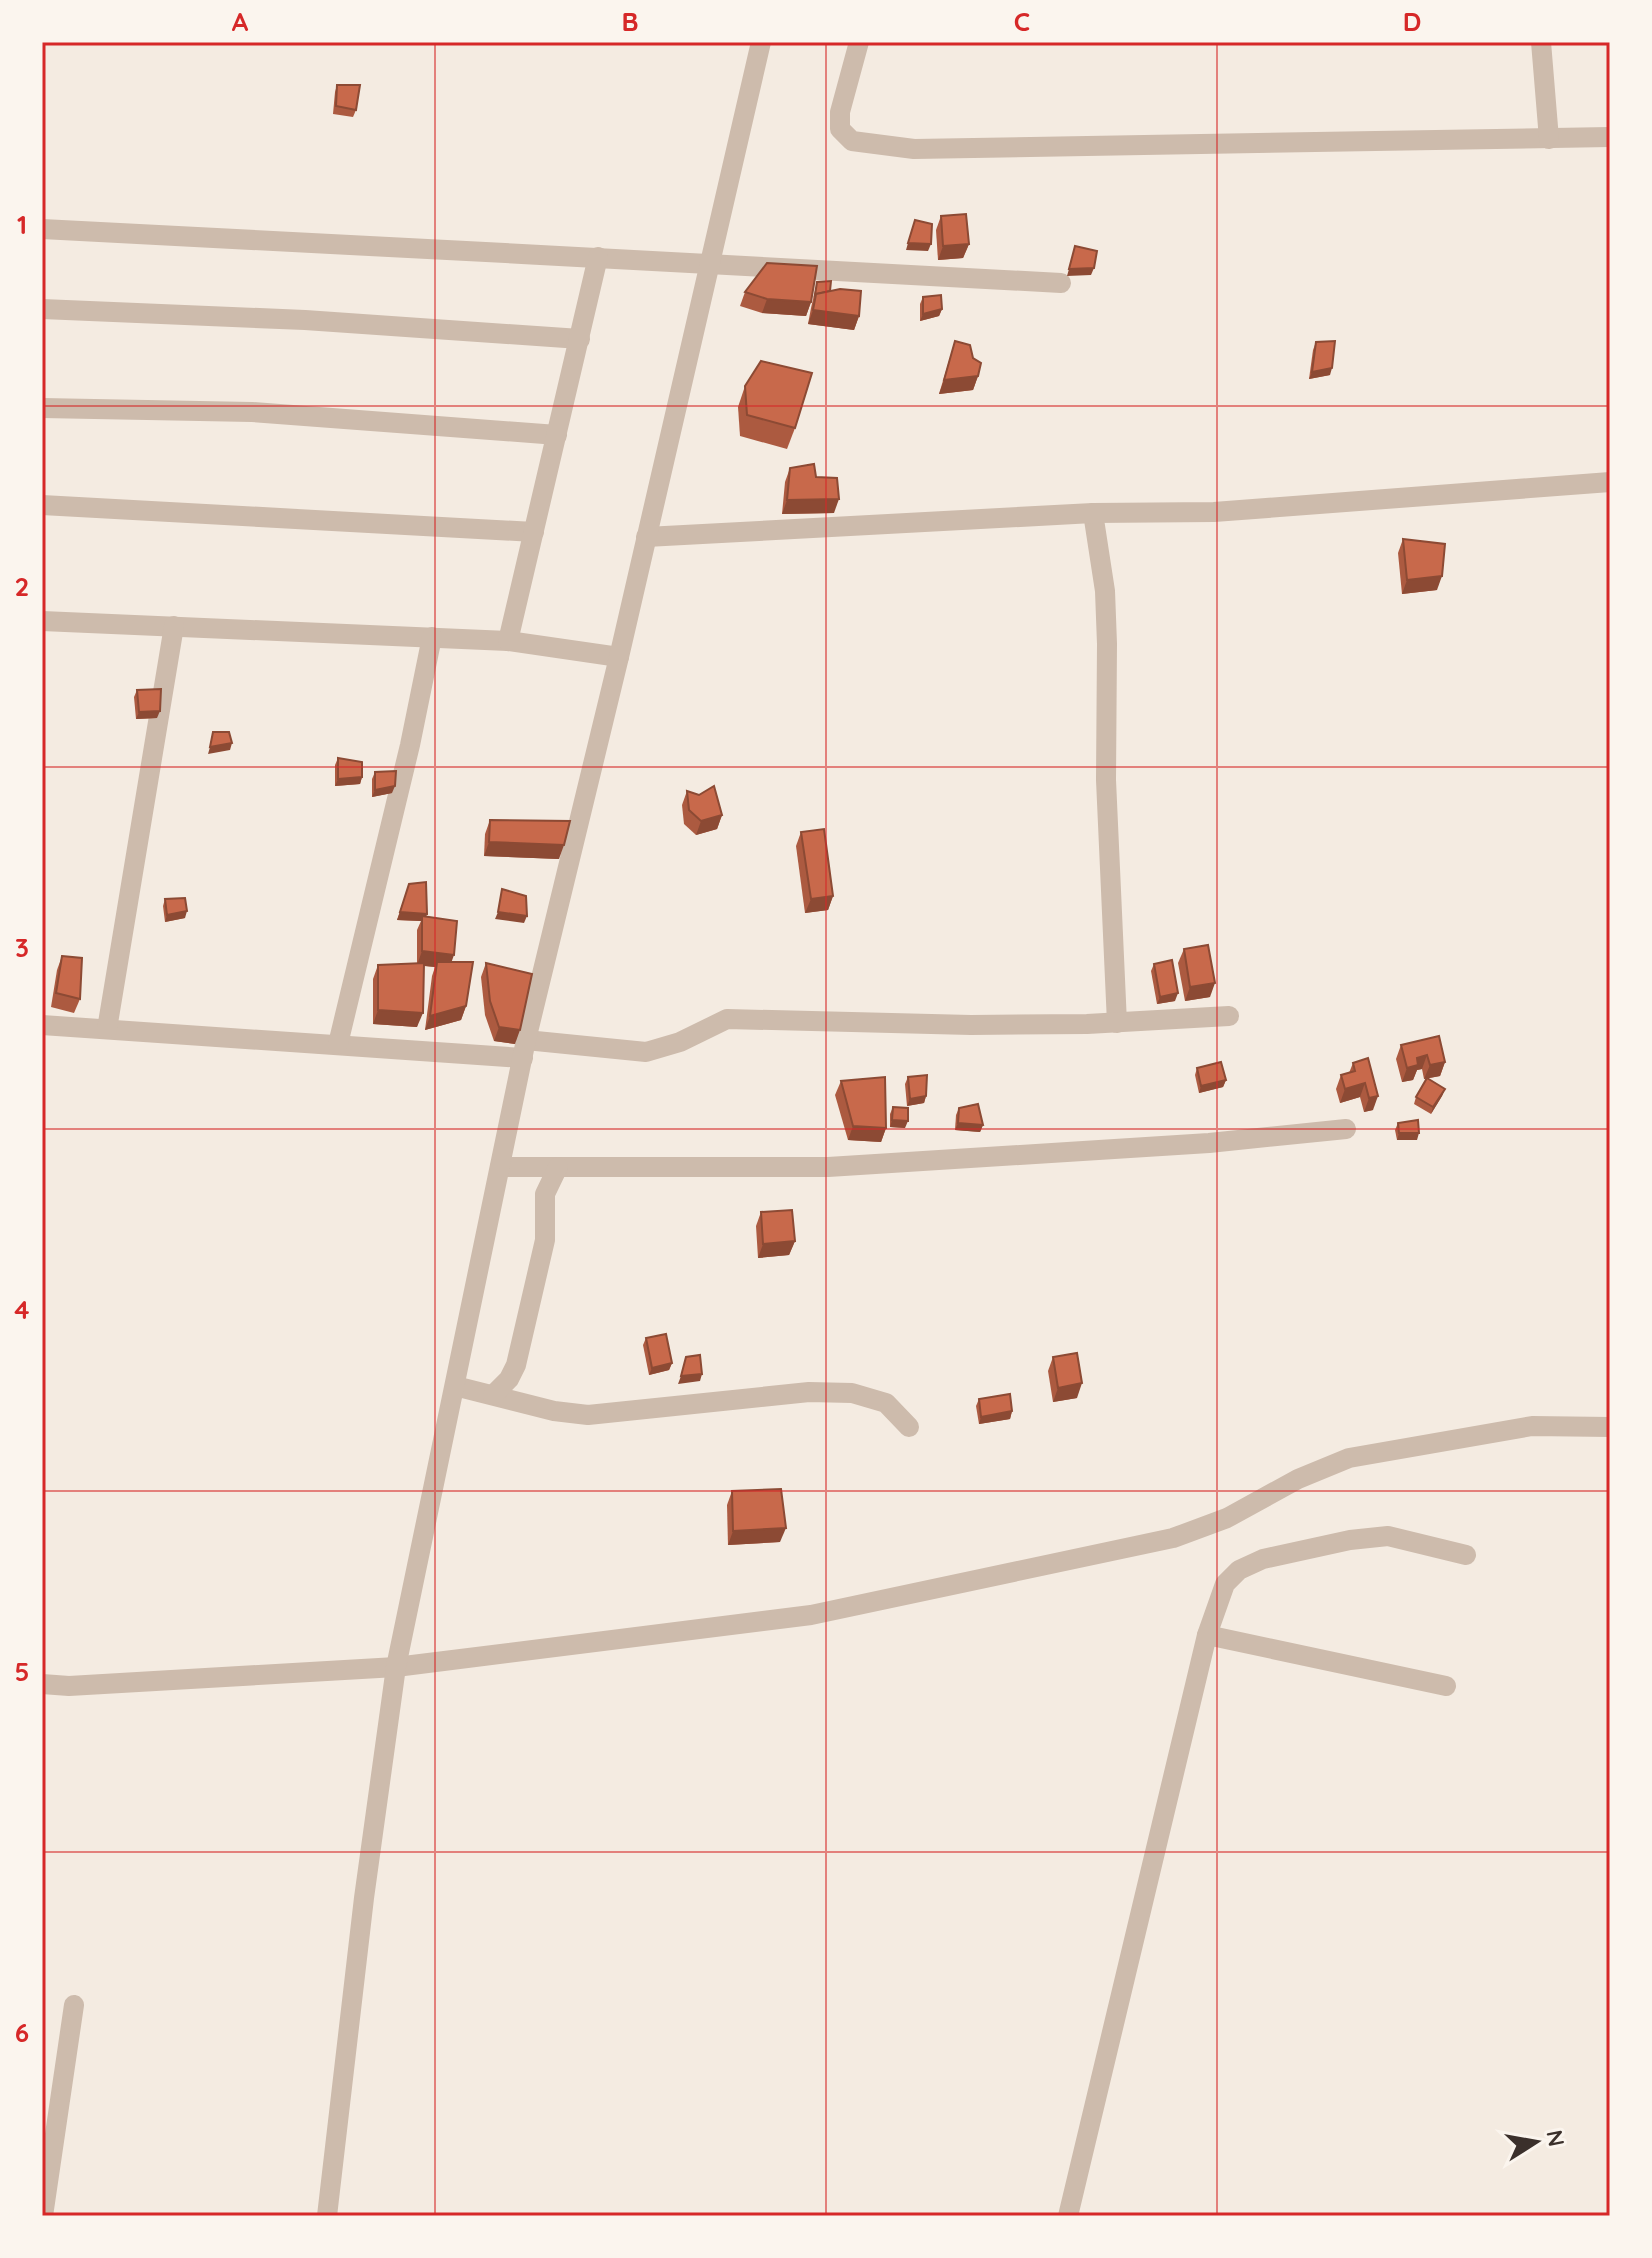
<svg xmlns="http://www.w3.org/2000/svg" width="1652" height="2258" font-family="Quicksand,sans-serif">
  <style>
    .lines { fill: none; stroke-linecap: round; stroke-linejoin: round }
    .minor { stroke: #cdbbac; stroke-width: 20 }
    .wall { fill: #ac5a40 }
    .shaded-wall { fill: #8c4a34 }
    .building { fill: #c8694b; stroke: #8c4a34; stroke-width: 2 }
    .grid { fill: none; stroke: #d62828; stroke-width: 2; stroke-opacity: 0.55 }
    .neatline { fill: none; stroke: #d62828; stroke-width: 3 }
    .grid-label { font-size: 26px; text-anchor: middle; font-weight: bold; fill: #d62828 }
  </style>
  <rect width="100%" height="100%" fill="#f4ebe1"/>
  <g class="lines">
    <g class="minor">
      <polyline points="859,42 840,112 840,129 852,141 914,149 1610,137"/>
      <polyline points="1541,42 1549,139"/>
      <path d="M 42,229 C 382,244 721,267 1061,283"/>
      <polyline points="42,309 305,320 580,339"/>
      <polyline points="42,408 252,412 557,435"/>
      <polyline points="42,505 534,532"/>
      <polyline points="1093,513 1105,591 1107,644 1106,780 1117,1023"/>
      <polyline points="646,537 1093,513 1214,512 1610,482"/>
      <polyline points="42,621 508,641 619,657"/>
      <polyline points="508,641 598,257"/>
      <polyline points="42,1025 523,1058"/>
      <polyline points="107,1029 174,626"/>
      <polyline points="526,1040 646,1052 680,1042 727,1019 971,1025 1087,1024 1229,1016"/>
      <polyline points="338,1044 410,745 432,637"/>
      <polyline points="500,1167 828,1167 1209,1143 1346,1129"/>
      <polyline points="455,1386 554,1411 588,1415 809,1392 852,1393 886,1403 909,1427"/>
      <polyline points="493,1395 509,1379 516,1365 545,1240 545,1194 558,1167"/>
      <polyline points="1207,1635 1446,1686"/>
      <polyline points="42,1684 69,1686 396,1667 811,1615 1173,1538 1227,1518 1298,1479 1349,1458 1532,1426 1610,1427"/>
      <polyline points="43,2216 74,2005"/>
      <polyline points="327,2216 364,1898 396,1667 526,1040 619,657 761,42"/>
      <polyline points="1068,2216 1207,1635 1225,1584 1239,1570 1263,1559 1350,1540 1388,1536 1466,1555"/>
    </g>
  </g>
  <g class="wall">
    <polygon points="337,85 356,110 353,117 333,114 335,92"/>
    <polygon points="941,216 969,244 963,258 938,260 936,230"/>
    <polygon points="817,282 859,316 854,330 808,324 811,308"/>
    <polygon points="745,292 811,302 806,316 762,313 740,306"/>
    <polygon points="923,297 942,309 939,316 920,321 920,304"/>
    <polygon points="955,341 973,358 978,376 973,390 939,394"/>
    <polygon points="1316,342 1330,375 1309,379 1313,350"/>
    <polygon points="745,386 795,428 787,449 740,436 738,407"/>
    <polygon points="790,468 816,477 834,513 782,514 785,482"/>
    <polygon points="1403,539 1437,590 1402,594 1398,553"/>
    <polygon points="137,690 157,718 136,719 134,697"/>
    <polygon points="338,758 362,777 360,784 335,786 335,765"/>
    <polygon points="375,772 392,793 372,797 372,779"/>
    <polygon points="687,791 722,815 717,829 696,835 684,824 682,805"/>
    <polygon points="490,820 559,859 484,856 485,834"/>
    <polygon points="801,832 833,896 828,910 805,913 796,846"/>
    <polygon points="409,884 427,914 426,917 451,962 466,1006 461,1020 425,1030 432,976 435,967 424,966 417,1027 373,1024 373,979 378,965 417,963 417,930 421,921 397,920"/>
    <polygon points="165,899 185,918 165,922 163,906"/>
    <polygon points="1184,949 1210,997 1185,1001 1178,963"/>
    <polygon points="62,956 80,999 74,1013 51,1007 57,970"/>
    <polygon points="486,963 515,1044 494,1041 485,1015 481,977"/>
    <polygon points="1154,964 1175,1001 1157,1004 1151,971"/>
    <polygon points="1401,1045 1445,1062 1440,1076 1424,1079 1422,1069 1417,1070 1413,1080 1402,1082 1396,1059"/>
    <polygon points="1368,1058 1373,1110 1364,1112 1360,1097 1340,1103 1336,1089 1341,1075 1349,1073 1353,1063"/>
    <polygon points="1197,1068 1226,1080 1223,1087 1199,1093 1195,1075"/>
    <polygon points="908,1077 926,1096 924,1103 907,1106 905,1084"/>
    <polygon points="841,1081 886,1128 881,1142 848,1140 835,1095"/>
    <polygon points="1445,1089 1442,1096 1431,1114 1414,1104 1416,1097"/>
    <polygon points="893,1107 905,1128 890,1127 890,1114"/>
    <polygon points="959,1108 983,1125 980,1132 955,1130 956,1115"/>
    <polygon points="1398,1123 1417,1140 1397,1140 1395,1130"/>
    <polygon points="761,1212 795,1241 789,1255 758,1258 756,1226"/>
    <polygon points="646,1338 672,1363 669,1370 649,1375 643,1345"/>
    <polygon points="1053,1357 1077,1398 1053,1402 1048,1371"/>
    <polygon points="979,1399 1012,1411 1010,1419 979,1424 976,1406"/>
    <polygon points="732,1491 780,1542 728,1545 727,1505"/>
  </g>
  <g class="shaded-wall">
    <polygon points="908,243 931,244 928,251 906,250"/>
    <polygon points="969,244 963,258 938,260 943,246"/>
    <polygon points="1094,268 1091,275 1067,276 1069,269"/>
    <polygon points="767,299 811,302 806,316 762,313"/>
    <polygon points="942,309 939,316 920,321 923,314"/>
    <polygon points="813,310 859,316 854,330 808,324"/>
    <polygon points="1332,368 1330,375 1309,379 1312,372"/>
    <polygon points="978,376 973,390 939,394 944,380"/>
    <polygon points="839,499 834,513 782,514 787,500"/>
    <polygon points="1442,576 1437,590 1402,594 1407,580"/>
    <polygon points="160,711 157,718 136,719 139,712"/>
    <polygon points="232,743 230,750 208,754 210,747"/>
    <polygon points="362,777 360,784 335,786 338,779"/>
    <polygon points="395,786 392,793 372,797 375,790"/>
    <polygon points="722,815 717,829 696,835 701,821"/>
    <polygon points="489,842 564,845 559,859 484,856"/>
    <polygon points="833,896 828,910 805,913 811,899"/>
    <polygon points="187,911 185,918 165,922 167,915"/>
    <polygon points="400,912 427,914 424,921 422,916 421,921 397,920"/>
    <polygon points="498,912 527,916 524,923 495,919"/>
    <polygon points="422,951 454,955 449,969 437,962 435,967 417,965"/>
    <polygon points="1215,983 1210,997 1185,1001 1190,987"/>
    <polygon points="1178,993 1175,1001 1157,1004 1160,997"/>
    <polygon points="466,1006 461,1020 425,1030 430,1016"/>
    <polygon points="378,1010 423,1013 417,1027 373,1024"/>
    <polygon points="499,1027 520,1030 515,1044 494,1041"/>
    <polygon points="1427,1055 1422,1069 1417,1070 1413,1080 1402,1082 1407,1068 1417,1058"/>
    <polygon points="1445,1062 1440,1076 1424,1079 1430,1065"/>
    <polygon points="1226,1080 1223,1087 1199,1093 1201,1086"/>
    <polygon points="1365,1083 1360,1097 1340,1103 1345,1089"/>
    <polygon points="1445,1089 1442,1096 1431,1114 1433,1107"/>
    <polygon points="926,1096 924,1103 907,1106 910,1099"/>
    <polygon points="1378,1096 1373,1110 1364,1112 1369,1098"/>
    <polygon points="892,1120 908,1121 905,1128 890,1127"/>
    <polygon points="958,1123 983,1125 980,1132 955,1130"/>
    <polygon points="853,1126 886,1128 881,1142 848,1140"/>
    <polygon points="1399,1133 1419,1133 1417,1140 1397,1140"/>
    <polygon points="795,1241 789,1255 758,1258 763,1244"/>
    <polygon points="672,1363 669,1370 649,1375 652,1368"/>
    <polygon points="702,1374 700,1381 678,1384 681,1376"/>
    <polygon points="1082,1383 1077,1398 1053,1402 1058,1388"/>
    <polygon points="1012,1411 1010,1419 979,1424 981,1417"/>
    <polygon points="786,1528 780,1542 728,1545 733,1531"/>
  </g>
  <g class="building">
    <polygon points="337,85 360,85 356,110 336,106"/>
    <polygon points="966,214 969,244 943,246 941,216"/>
    <polygon points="915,220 932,224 931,244 908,243"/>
    <polygon points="1075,246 1097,251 1094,268 1069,269"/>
    <polygon points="767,263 817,266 811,302 767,299 745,292"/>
    <polygon points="831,281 830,291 816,294 815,295 817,282"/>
    <polygon points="840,289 861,291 859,316 813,310 816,294"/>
    <polygon points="941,295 942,309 923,314 923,297"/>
    <polygon points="955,341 970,345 973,358 981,363 978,376 944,380"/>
    <polygon points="1335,341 1332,368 1312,372 1316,342"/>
    <polygon points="761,361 812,373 795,428 747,415 745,386"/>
    <polygon points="814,464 816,477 837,478 839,499 787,500 790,468"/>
    <polygon points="1403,539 1445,544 1442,576 1407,580"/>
    <polygon points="161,689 160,711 139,712 137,690"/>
    <polygon points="213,732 229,732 232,743 210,747"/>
    <polygon points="338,758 362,762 362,777 338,779"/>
    <polygon points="396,771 395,786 375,790 375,772"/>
    <polygon points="714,786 722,815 701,821 689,810 687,791 699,795"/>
    <polygon points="490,820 570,821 564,845 489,842"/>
    <polygon points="824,829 833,896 811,899 801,832"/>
    <polygon points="426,882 427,914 400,912 409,884"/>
    <polygon points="502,889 526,896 527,916 498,912"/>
    <polygon points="185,898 187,911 167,915 165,899"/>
    <polygon points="422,916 457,921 454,955 422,951"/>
    <polygon points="1208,945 1215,983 1190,987 1184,949"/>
    <polygon points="62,956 82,958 80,999 56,993"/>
    <polygon points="1172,960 1178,993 1160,997 1154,964"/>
    <polygon points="437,962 473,962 466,1006 430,1016"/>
    <polygon points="424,963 423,1013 378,1010 378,965"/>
    <polygon points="486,963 532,974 520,1030 499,1027 490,1001"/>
    <polygon points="1439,1036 1445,1062 1430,1065 1427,1055 1417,1058 1418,1065 1407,1068 1401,1045"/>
    <polygon points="1368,1058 1378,1096 1369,1098 1365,1083 1345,1089 1341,1075 1355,1071 1353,1063"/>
    <polygon points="1221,1062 1226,1080 1201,1086 1197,1068"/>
    <polygon points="927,1075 926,1096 910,1099 908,1077"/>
    <polygon points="885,1077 886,1128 853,1126 841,1081"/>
    <polygon points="1427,1078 1445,1089 1433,1107 1416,1097"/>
    <polygon points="978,1104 983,1125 958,1123 959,1108"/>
    <polygon points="893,1107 908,1108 908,1121 892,1120"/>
    <polygon points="1418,1120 1419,1133 1399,1133 1398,1123"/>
    <polygon points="792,1210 795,1241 763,1244 761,1212"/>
    <polygon points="666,1334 672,1363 652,1368 646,1338"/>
    <polygon points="1077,1353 1082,1383 1058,1388 1053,1357"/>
    <polygon points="700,1355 702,1374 681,1376 686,1357"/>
    <polygon points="1010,1394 1012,1411 981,1417 979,1399"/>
    <polygon points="781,1489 786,1528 733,1531 732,1491"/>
  </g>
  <path class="grid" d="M 435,42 L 435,2216M 826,42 L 826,2216M 1217,42 L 1217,2216M 42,406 L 1610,406M 42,767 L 1610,767M 42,1129 L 1610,1129M 42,1491 L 1610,1491M 42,1852 L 1610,1852"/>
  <rect width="1652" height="2258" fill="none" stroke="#fbf5ee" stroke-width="88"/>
  <g transform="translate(1536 2142) rotate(79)" stroke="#fbf5ee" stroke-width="6" paint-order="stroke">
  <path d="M0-6L14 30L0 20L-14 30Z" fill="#3b302b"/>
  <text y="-12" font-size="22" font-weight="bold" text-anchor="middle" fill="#3b302b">N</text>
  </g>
  <rect x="44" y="44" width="1564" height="2170" class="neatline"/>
  <g class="grid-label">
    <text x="240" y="31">A</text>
    <text x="630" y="31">B</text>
    <text x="1022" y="31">C</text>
    <text x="1412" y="31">D</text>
    <text x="22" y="234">1</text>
    <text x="22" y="596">2</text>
    <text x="22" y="957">3</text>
    <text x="22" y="1319">4</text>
    <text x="22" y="1681">5</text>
    <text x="22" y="2042">6</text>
  </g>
</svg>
